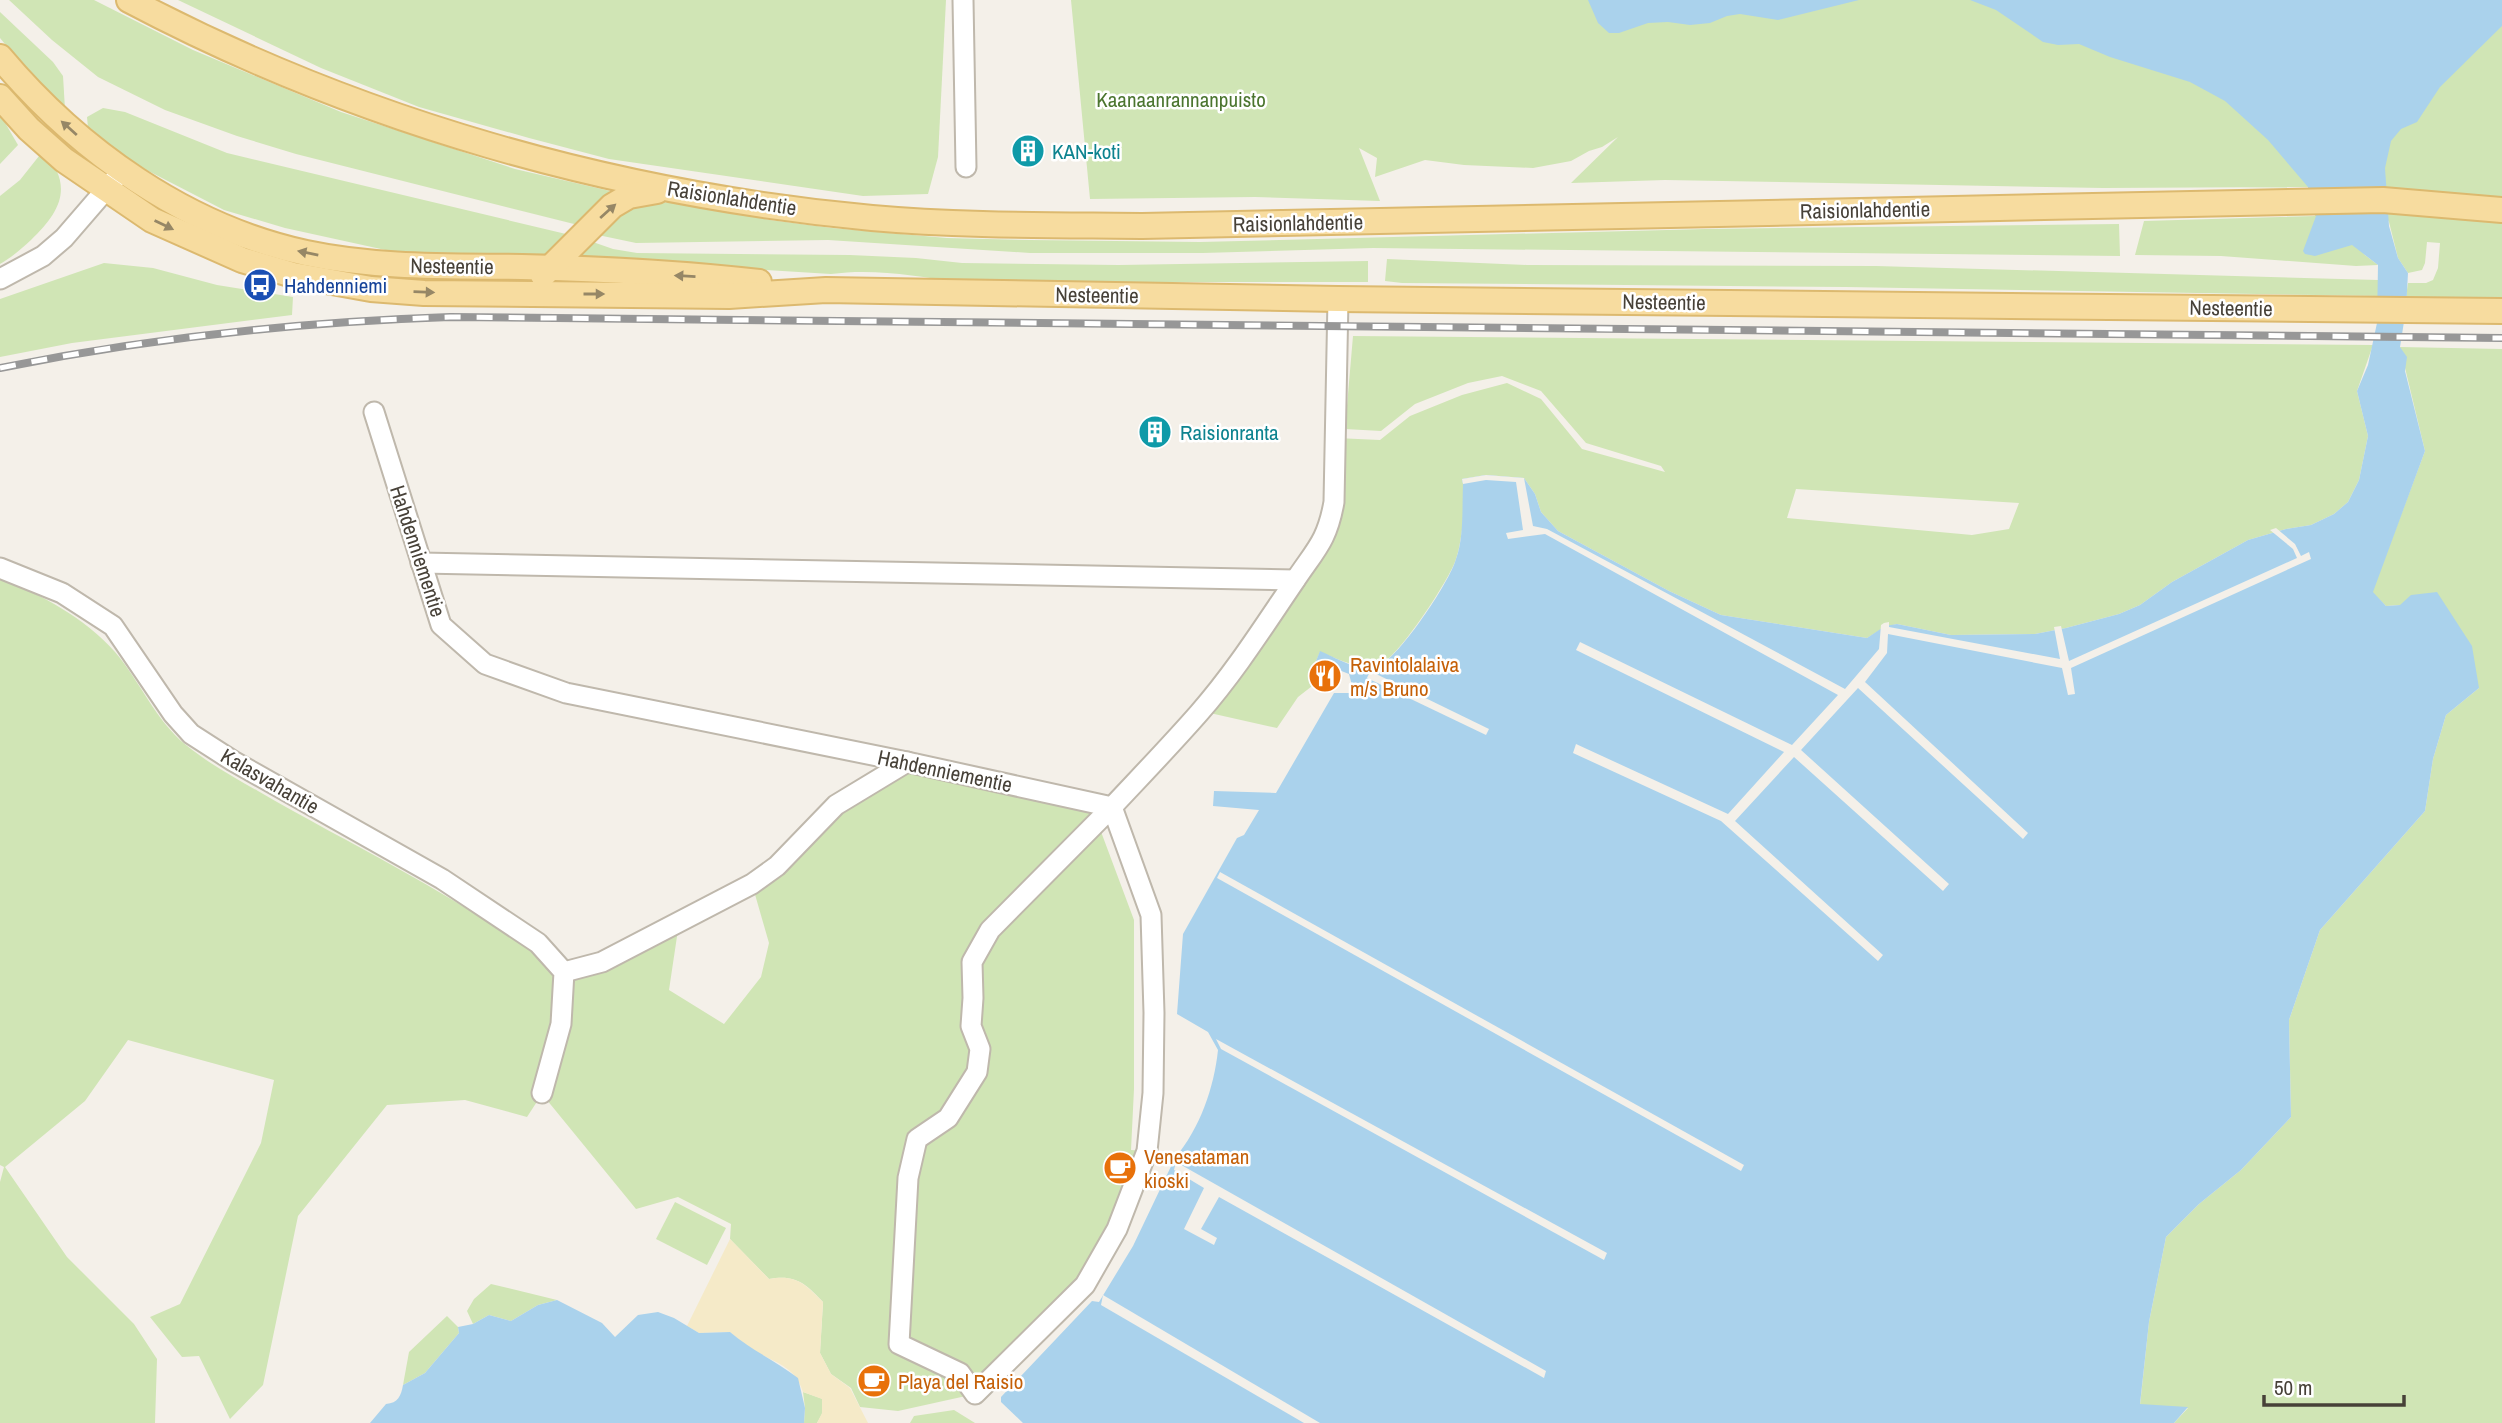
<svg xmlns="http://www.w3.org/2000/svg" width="2502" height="1423" font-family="'Archivo Narrow',sans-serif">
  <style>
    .green { fill: #d0e5b5; fill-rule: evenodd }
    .sand { fill: #f5eac8 }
    .water { fill: #aad2ec }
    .pier { fill: #f4f0e9 }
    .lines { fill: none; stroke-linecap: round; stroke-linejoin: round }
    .minor-casing { stroke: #bfb8ac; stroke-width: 23 }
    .major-casing { stroke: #dcb96f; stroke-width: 28 }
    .minor { stroke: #fff; stroke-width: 19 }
    .major { stroke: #f7dc9f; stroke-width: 24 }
    .rail-casing { stroke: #979797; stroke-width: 8 }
    .rail { stroke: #fff; stroke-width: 5; stroke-dasharray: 16; stroke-linecap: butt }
    .oneway { fill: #968766 }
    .labels { text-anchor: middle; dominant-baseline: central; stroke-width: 5; stroke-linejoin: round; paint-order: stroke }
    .park-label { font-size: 21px; fill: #4b752f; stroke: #fff }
    .culture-label { font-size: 21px; fill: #0d838f; stroke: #fff; text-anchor: start }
    .street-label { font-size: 21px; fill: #474138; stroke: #fff }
    .transit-label { font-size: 21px; fill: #164399; stroke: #fff; text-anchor: start }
    .food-label { font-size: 21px; fill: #c56008; stroke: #fff; text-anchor: start }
  </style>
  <rect width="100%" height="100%" fill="#f4f0e9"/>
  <g class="green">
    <polygon points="9,0 94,0 193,50 341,112 515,169 610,191 578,225 296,154 237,136 165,110 98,77 52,40"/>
    <polygon points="178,0 946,0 938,157 928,194 863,196 609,159 529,138 419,107 321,68"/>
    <polygon points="1071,0 2106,0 2175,21 2365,255 2378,265 2356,266 2221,256 2135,255 2144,221 2315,216 2308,187 2103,188 1665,180 1571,183 1618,137 1602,147 1589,151 1571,161 1533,168 1464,165 1425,160 1375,177 1377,158 1359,148 1380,201 1255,197 1090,199"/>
    <polygon points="2502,0 2502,298 2406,297 2408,283 2426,283 2433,280 2438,268 2440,243 2427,242 2425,263 2422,270 2408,273 2398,258 2389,222 2313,80"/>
    <polygon points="0,12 53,62 63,76 65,109 28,72 0,38"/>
    <polygon points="103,108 125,112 227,153 566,234 544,259 390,251 285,228 224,210 131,162 88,128 87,117"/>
    <polygon points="0,114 18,145 0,164"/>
    <path d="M 43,151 C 75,186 60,212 31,240 C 21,249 11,258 0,264 L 0,196 L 20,180 Z"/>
    <path d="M 676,202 L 770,220 L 832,228 L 947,238 L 1030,240 L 1200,242 L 1705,229 L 2119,224 L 2120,256 L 1373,248 L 1203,253 L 1030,253 L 828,240 L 636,243 L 598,235 C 615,208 647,203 676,202 Z"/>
    <path d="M 590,241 L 613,249 L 637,253 L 850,255 L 916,258 L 962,263 L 1119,265 L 1368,261 L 1368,282 L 959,282 C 918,276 873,268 831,274 L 639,262 L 568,261 Z"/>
    <polygon points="1387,259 1527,265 1876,266 2378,280 2379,296 1846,287 1402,283 1385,281"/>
    <polygon points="104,263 153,268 217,285 293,297 292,315 72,343 0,357 0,299"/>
    <path d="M 1353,336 L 2373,345 L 2357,391 L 2368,436 L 2359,480 L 2348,502 L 2334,514 L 2311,525 L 2286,529 L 2248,540 L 2172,582 L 2140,605 L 2119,614 L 2066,628 L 2035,634 L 1951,635 L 1897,624 L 1885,627 L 1867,638 L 1721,615 L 1669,591 L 1558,531 L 1541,512 L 1535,494 L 1524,478 L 1486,475 L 1462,479 C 1467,495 1462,543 1456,559 C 1450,579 1399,656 1381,664 C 1360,672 1339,659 1320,652 L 1312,670 L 1325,676 L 1298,697 L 1277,728 L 1201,711 L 1322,543 L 1336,438 L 1380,440 L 1410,416 L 1462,395 L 1507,383 L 1541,399 L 1582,449 L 1665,472 L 1661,466 L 1586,443 L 1541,391 L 1502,376 L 1468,383 L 1415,404 L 1381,431 L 1345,429 ZM 1796,489 L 2019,503 L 2009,529 L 1972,535 L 1787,518 Z"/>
    <polygon points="2400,347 2502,349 2502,1423 2174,1423 2188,1408 2140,1405 2149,1322 2166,1237 2199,1204 2241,1170 2291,1117 2289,1020 2320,930 2425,811 2433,759 2446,715 2479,688 2400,605 2386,606 2372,592 2425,451"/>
    <path d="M 0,578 C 43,596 84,617 115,652 C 140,681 155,720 186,745 C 208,763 233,777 258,791 C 304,818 351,842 397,868 C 455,900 510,935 564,972 L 679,923 L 669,990 L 724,1024 L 761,977 L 769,943 L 752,884 L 836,805 L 907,762 L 1112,807 L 1097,821 L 1134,920 L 1134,1089 L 1131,1150 L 1147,1151 L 1085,1285 L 975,1394 L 898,1411 L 860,1407 L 851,1388 L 831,1374 L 820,1353 L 823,1302 C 806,1284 796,1274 769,1279 L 730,1239 L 731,1224 L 678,1197 L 636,1209 L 542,1094 L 527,1117 L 465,1100 L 387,1105 L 298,1216 L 263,1385 L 230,1419 L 199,1356 L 182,1357 L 150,1317 L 180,1304 L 261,1143 L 274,1080 L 128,1040 L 85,1101 L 5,1167 L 67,1257 L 134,1324 L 157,1359 L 155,1423 L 0,1423 L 0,1182 L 4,1167 L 0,1165 Z"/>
    <polygon points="675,1202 726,1228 707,1265 656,1239"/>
    <polygon points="491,1284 557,1300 538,1305 511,1321 489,1315 473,1324 467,1311 474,1299"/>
    <polygon points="447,1316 458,1327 459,1333 425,1373 403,1385 409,1352"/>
    <polygon points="803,1392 823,1399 822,1414 817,1423 804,1423 805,1408"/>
    <polygon points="954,1410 975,1423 910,1423 914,1416"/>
  </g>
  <path class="sand" d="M 730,1239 L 769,1279 C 796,1274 805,1284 823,1302 L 820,1353 L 831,1374 L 850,1388 L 868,1423 L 817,1423 L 822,1413 L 822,1399 L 803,1392 C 794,1363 770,1362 748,1347 C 742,1342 736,1337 730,1332 L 699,1333 L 687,1326 Z"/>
  <g class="water">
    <polygon points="1588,0 1859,0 1778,20 1740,14 1727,16 1710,23 1690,25 1668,22 1648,23 1619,33 1609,33 1598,23"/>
    <path d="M 1970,0 L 2502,0 L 2502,26 L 2440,87 L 2417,122 L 2401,129 L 2391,141 L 2385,168 L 2389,226 L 2398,258 L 2408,273 L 2406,309 L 2400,347 L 2407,357 L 2405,371 L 2425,451 L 2373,592 L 2386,606 L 2400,605 L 2411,595 L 2437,592 L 2472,646 L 2479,688 L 2446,715 L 2433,759 L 2425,811 L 2320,930 L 2289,1020 L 2291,1117 L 2241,1170 L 2199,1204 L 2166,1237 L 2149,1322 L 2140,1404 L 2188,1407 L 2174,1423 L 1023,1423 L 1001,1402 L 1001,1397 L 1092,1301 L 1099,1302 L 1133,1246 L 1175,1158 C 1200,1128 1214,1088 1218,1050 L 1208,1032 L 1177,1014 L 1183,934 L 1237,838 L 1244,835 L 1259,810 L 1213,806 L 1214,791 L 1276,793 L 1334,693 L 1354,693 L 1349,674 L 1316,661 L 1320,651 C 1332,656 1352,668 1365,667 C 1372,666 1380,665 1386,661 C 1405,647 1449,583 1456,559 C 1464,537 1462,508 1463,484 L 1462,479 L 1486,475 L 1524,478 L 1535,494 L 1541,512 L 1558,531 L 1669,591 L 1721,615 L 1867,638 L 1885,626 L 1897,624 L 1951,635 L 2035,634 L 2066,628 L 2119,614 L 2140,605 L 2172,582 L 2248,540 L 2286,529 L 2311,525 L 2334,514 L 2348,502 L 2359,480 L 2368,436 L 2357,391 L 2368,365 L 2377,323 L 2378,265 L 2352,245 L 2315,256 L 2305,254 L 2303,251 L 2316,216 L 2308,187 L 2268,140 L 2225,101 L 2190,82 L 2110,57 L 2079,44 L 2058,45 L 2043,42 L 1996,10 Z"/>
    <path d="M 557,1300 L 602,1323 L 615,1337 L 638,1315 L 658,1312 L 674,1318 L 699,1333 L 730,1332 C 751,1350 776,1361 798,1378 L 805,1408 L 804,1423 L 370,1423 L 386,1404 C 398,1403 401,1396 403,1385 L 425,1373 L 459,1333 L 458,1327 L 473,1324 L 489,1315 L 511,1321 L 538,1305 Z"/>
  </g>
  <g class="pier">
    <polygon points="1486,475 1524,478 1533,526 1547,529 1845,689 1879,649 1881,625 1884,623 1889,622 1889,627 2060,659 2054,627 2061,626 2069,661 2297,558 2293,549 2270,530 2276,528 2295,544 2301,556 2309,552 2311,559 2071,668 2075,694 2068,695 2062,668 1888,634 1887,653 1865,682 2028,833 2023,839 1858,688 1801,750 1949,884 1943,891 1794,757 1735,821 1883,955 1878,961 1721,821 1573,753 1576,744 1728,814 1784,752 1576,650 1580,642 1792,745 1838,695 1545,534 1508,539 1506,533 1523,530 1516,482 1486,480 1463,484 1462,479"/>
    <polygon points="1370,671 1489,729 1486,735 1367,678"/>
    <polygon points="1220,872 1744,1165 1741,1171 1217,878"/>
    <polygon points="1216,1039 1607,1253 1604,1260 1221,1049"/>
    <polygon points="1176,1162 1546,1371 1544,1378 1219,1197 1201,1229 1217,1238 1214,1245 1184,1229 1204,1188 1174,1170"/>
    <polygon points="1103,1295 1320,1423 1304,1423 1101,1305"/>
  </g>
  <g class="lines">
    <defs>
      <g id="minor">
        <polyline points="963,0 966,167"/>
        <polyline points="0,279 43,256 64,238 115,179"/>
        <path d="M 374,412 L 441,625 L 485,664 L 566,693 L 907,762 L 1112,807 C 1141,776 1171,745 1199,713 C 1235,672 1264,626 1294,582 C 1315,550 1327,542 1334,502 L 1338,299"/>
        <polyline points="421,563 1295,580"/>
        <polyline points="0,568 62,593 113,626 173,714 191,734 233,761 442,879 538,943 564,972 561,1024 542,1093"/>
        <polygon points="1112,807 1151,915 1154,1013 1153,1093 1147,1151 1117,1229 1085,1285 975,1394 960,1373 899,1344 908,1178 917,1139 948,1118 977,1072 980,1049 971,1026 973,998 972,962 990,930"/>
        <polyline points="564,972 602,962 752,884 777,866 836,805 907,762"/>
      </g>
      <g id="major">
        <path d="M 129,0 C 358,121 614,194 872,218 C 962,226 1052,225 1142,226 L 2383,200 L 2502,210"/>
        <path d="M 0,57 C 78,150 186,227 306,253 C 376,268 450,266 522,267 C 600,269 681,273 759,282"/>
        <polyline points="0,97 29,129 64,160 152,220 242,260 293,275 371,289 424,293 729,296 826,290 1338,299 2502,311"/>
        <polyline points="543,275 612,206 629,196 657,191"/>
      </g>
    </defs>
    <use href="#minor" class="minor-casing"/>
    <use href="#major" class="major-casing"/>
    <use href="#minor" class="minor"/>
    <use href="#major" class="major"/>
    <defs>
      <path id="rail" d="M 0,368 C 149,338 298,322 450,317 L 2502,338"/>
    </defs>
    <use href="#rail" class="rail-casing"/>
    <use href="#rail" class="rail"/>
  </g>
  <defs><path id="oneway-solid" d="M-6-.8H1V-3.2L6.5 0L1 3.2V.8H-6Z" transform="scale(1.75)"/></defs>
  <g class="oneway">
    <use href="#oneway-solid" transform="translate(69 128) rotate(-138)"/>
    <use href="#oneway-solid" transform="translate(608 211) rotate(-42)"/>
    <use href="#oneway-solid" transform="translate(164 225) rotate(26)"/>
    <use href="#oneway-solid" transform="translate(308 253) rotate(-169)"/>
    <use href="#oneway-solid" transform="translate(685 276) rotate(-177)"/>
    <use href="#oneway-solid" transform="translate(424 292) rotate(2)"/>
    <use href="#oneway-solid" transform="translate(594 294)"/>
  </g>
  <defs>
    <symbol id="building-disc" viewBox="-11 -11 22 22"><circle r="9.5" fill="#0f9aa8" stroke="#fff"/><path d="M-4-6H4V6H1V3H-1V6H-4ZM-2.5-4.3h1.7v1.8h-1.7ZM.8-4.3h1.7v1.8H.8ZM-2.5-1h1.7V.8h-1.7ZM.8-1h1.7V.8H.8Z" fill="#fff"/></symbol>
    <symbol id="bus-disc" viewBox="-11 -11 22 22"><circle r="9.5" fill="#1a4fb4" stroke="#fff"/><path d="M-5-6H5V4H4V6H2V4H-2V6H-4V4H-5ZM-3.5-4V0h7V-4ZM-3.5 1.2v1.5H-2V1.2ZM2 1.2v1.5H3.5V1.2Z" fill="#fff"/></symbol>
    <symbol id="restaurant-disc" viewBox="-11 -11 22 22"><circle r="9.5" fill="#e8710a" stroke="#fff"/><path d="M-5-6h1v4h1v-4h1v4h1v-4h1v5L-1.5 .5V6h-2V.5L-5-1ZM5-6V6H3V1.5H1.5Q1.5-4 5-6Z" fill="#fff"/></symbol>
    <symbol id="cafe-disc" viewBox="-11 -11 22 22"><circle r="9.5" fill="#e8710a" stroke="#fff"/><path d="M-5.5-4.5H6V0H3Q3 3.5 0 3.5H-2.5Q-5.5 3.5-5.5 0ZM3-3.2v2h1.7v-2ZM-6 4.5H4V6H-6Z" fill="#fff"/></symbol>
  </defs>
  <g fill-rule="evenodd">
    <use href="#building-disc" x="1009" y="132" width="38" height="38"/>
    <use href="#bus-disc" x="241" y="266" width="38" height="38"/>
    <use href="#building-disc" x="1136" y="413" width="38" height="38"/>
    <use href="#restaurant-disc" x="1306" y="657" width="38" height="38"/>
    <use href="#cafe-disc" x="1101" y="1149" width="38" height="38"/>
    <use href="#cafe-disc" x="855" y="1362" width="38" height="38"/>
  </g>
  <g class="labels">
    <g class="park-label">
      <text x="1181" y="99">Kaanaanrannanpuisto</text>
    </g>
    <g class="culture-label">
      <text x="1052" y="151">KAN-koti</text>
      <text x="1180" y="432">Raisionranta</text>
    </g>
    <g class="street-label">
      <text transform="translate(732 198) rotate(9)">Raisionlahdentie</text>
      <text transform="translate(1865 210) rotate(-1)">Raisionlahdentie</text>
      <text transform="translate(1298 223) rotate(-1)">Raisionlahdentie</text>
      <text transform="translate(452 266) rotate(1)">Nesteentie</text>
      <text transform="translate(1097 295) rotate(1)">Nesteentie</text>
      <text transform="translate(1664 302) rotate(1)">Nesteentie</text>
      <text transform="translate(2231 308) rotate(1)">Nesteentie</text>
      <text transform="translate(418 551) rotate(72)">Hahdenniementie</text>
      <text transform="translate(945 771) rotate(12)">Hahdenniementie</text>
      <text transform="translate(270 781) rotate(30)">Kalasvahantie</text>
    </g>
    <g class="transit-label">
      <text x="284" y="285">Hahdenniemi</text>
    </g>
    <g class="food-label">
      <text x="1350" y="664">Ravintolalaiva<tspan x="1350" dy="24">m/s Bruno</tspan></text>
      <text x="1144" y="1156">Venesataman<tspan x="1144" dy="24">kioski</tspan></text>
      <text x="898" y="1381">Playa del Raisio</text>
    </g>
  </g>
  <path d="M2264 1395v10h140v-10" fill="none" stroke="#474138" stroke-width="3.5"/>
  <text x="2274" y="1395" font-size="21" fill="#474138" stroke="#ffffff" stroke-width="5" paint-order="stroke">50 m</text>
</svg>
